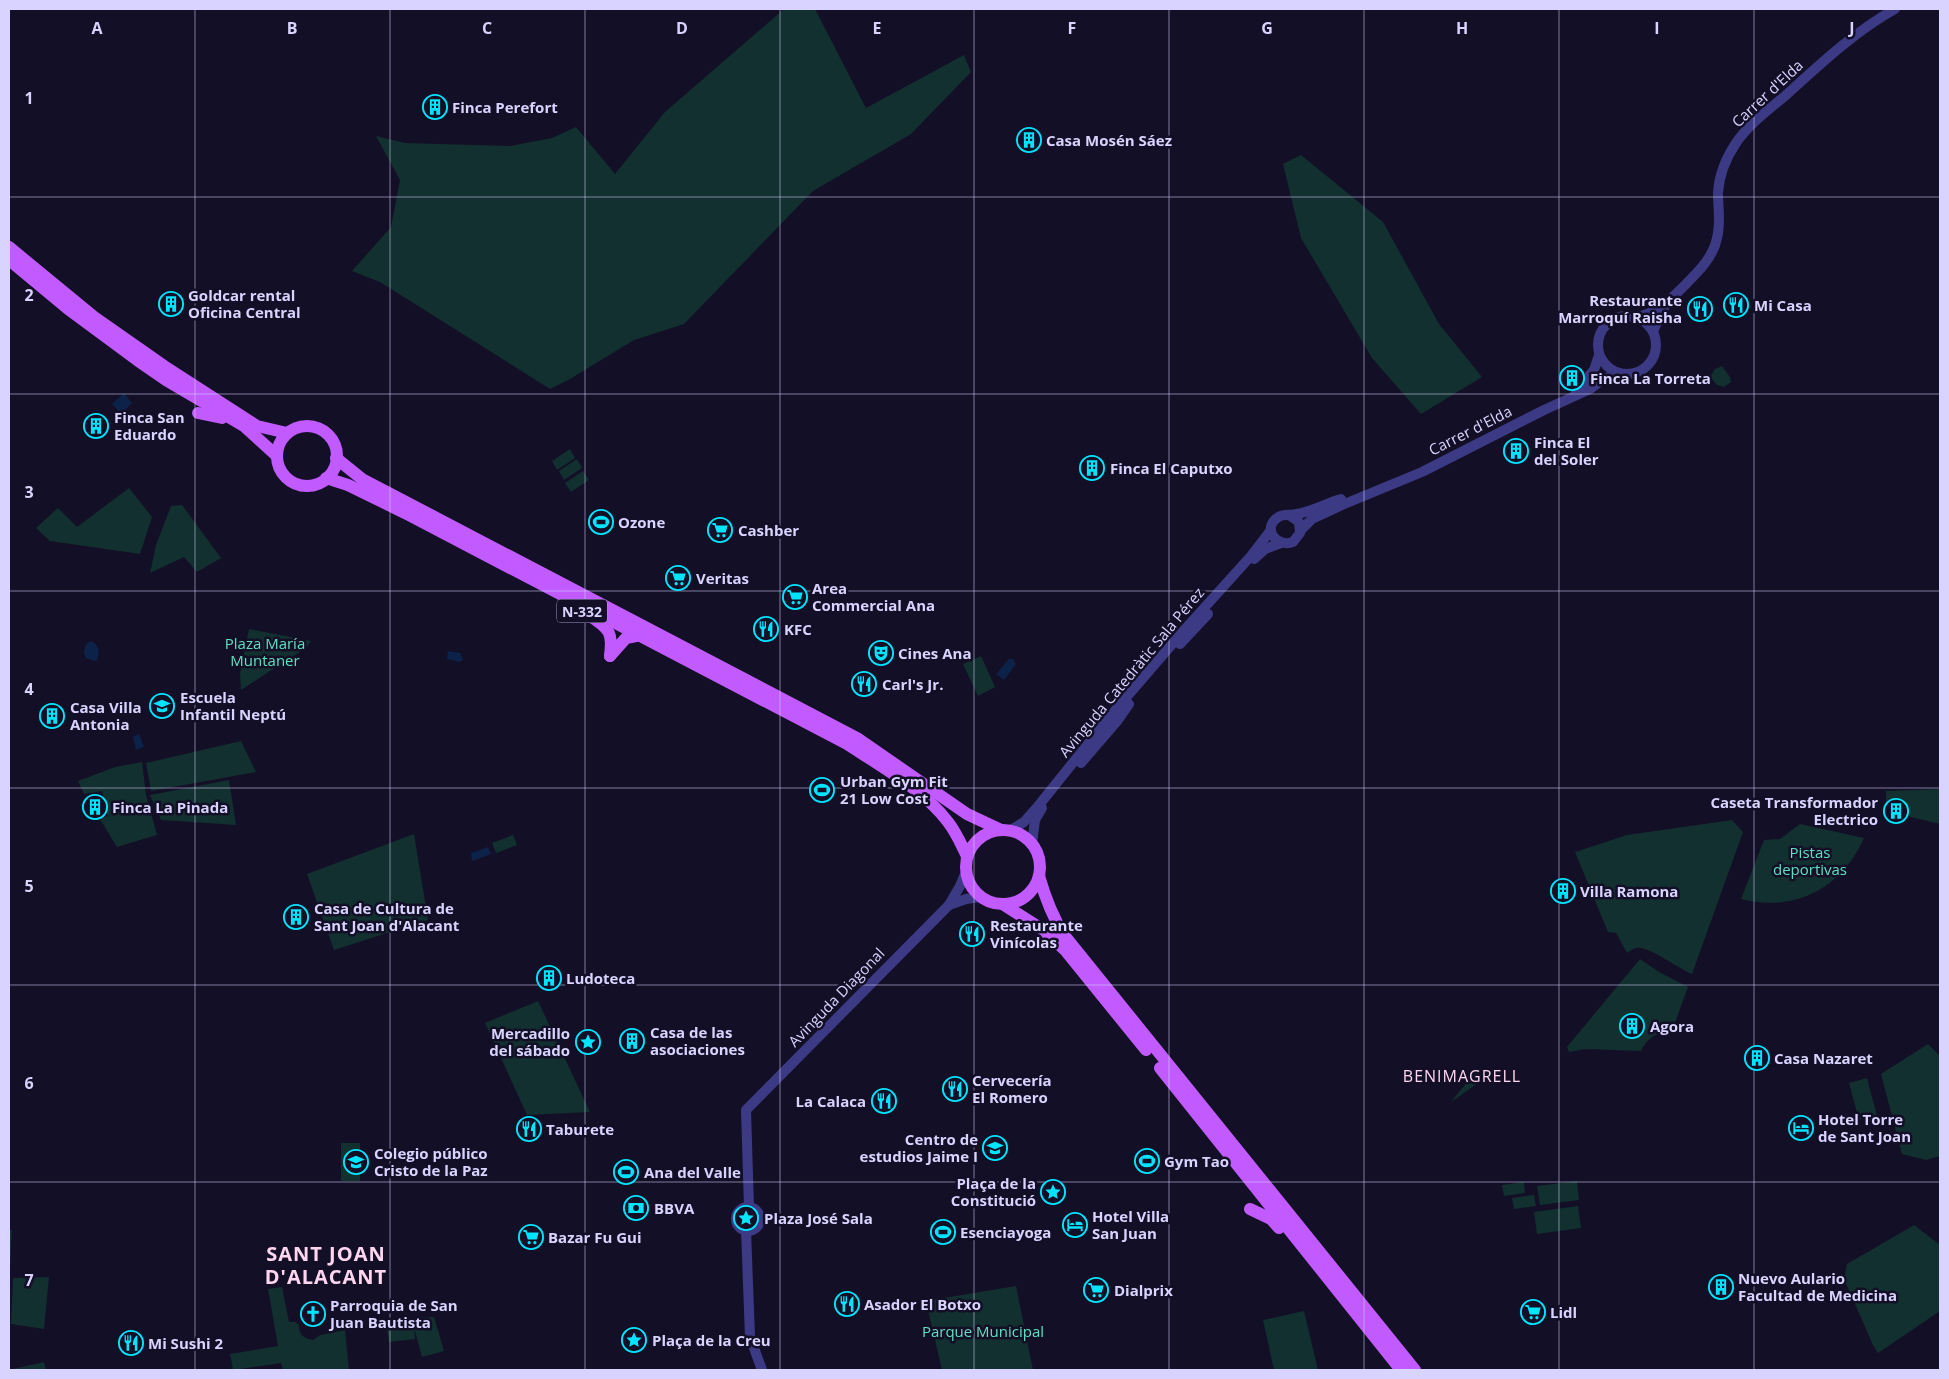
<svg xmlns="http://www.w3.org/2000/svg" width="1949" height="1379" font-family="'Open Sans',sans-serif">
  <style>
    .green { fill: #12302f }
    .water { fill: #0c2248 }
    .lines { fill: none; stroke-linecap: round; stroke-linejoin: round }
    .tertiary { stroke: #3d3a85; stroke-width: 10 }
    .primary { stroke: #c25bff; stroke-width: 12 }
    .grid { fill: none; stroke: #d9d4ff; stroke-width: 1; stroke-opacity: 0.55 }
    .labels { text-anchor: middle; dominant-baseline: central; stroke-width: 5; stroke-linejoin: round; paint-order: stroke }
    .shield { fill: #130f26; stroke: #9e99be; stroke-width: 1 }
    .shield-label { font-size: 14px; font-weight: bold; fill: #d9d4ff }
    .street-label { font-size: 15px; fill: #d9d4ff; stroke: #130f26 }
    .poi-label { font-size: 15px; font-weight: bold; fill: #d9d4ff; stroke: #130f26; text-anchor: start }
    .park-label { font-size: 15px; fill: #5fe0c0; stroke: #130f26 }
    .neighbourhood-label { font-size: 16px; letter-spacing: 1px; fill: #ffd6f0; stroke: #130f26 }
    .district-label { font-size: 20px; font-weight: bold; letter-spacing: 1px; fill: #ffd6f0; stroke: #130f26 }
    .grid-label { font-size: 16px; text-anchor: middle; font-weight: bold; fill: #d9d4ff; stroke: #130f26; stroke-width: 5; stroke-linejoin: round; paint-order: stroke }
  </style>
  <rect width="100%" height="100%" fill="#130f26"/>
  <g class="green">
    <polygon points="784,9 815,9 866,108 964,55 971,72 911,134 813,191 684,324 634,340 570,379 550,389 380,282 352,271 391,227 400,180 376,136 405,143 510,146 552,138 576,127 615,174 665,112"/>
    <polygon points="1301,155 1383,222 1439,324 1482,377 1421,414 1372,358 1301,238 1283,164"/>
    <polygon points="1722,366 1730,377 1731,382 1724,387 1717,385 1710,377 1715,369"/>
    <polygon points="570,449 575,458 557,470 552,461"/>
    <polygon points="577,459 582,468 564,480 559,471"/>
    <polygon points="583,471 589,480 571,492 565,483"/>
    <polygon points="129,488 152,517 140,554 50,541 36,528 58,508 77,527"/>
    <polygon points="182,505 221,558 197,572 184,557 150,573 156,545 171,506"/>
    <polygon points="249,629 311,641 306,648 241,690 240,673"/>
    <polygon points="981,656 995,687 978,696 963,664"/>
    <polygon points="241,741 256,772 151,791 146,763"/>
    <polygon points="142,762 146,795 157,835 117,847 100,819 108,816 102,791 84,794 78,781 115,767"/>
    <polygon points="229,780 236,825 161,820 150,795"/>
    <polygon points="1940,789 1940,824 1886,811 1886,791"/>
    <path d="M 1732,820 L 1743,832 L 1692,974 C 1678,968 1652,949 1641,948 C 1635,947 1632,950 1627,953 L 1616,933 L 1608,932 L 1575,852 L 1627,835 Z"/>
    <path d="M 1800,824 L 1864,838 C 1842,888 1795,913 1741,899 L 1764,840 L 1780,839 Z"/>
    <polygon points="414,834 428,920 334,950 307,874"/>
    <polygon points="513,835 517,845 496,853 492,843"/>
    <path d="M 1640,959 L 1659,972 L 1688,987 L 1673,1028 C 1659,1032 1647,1037 1641,1051 L 1585,1049 L 1569,1052 L 1567,1047 Z"/>
    <polygon points="538,1001 590,1112 527,1115 485,1023"/>
    <polygon points="1928,1044 1940,1056 1940,1156 1926,1160 1902,1154 1881,1074"/>
    <polygon points="1472,1076 1485,1078 1451,1102"/>
    <polygon points="1867,1078 1877,1116 1859,1120 1849,1083"/>
    <rect x="341" y="1143" width="19" height="38"/>
    <polygon points="1577,1181 1579,1200 1540,1205 1537,1186"/>
    <polygon points="1524,1182 1525,1193 1504,1196 1502,1185"/>
    <polygon points="1534,1195 1536,1206 1514,1209 1512,1198"/>
    <polygon points="1578,1206 1581,1228 1537,1234 1534,1212"/>
    <polygon points="1914,1225 1940,1245 1940,1311 1878,1353 1873,1345 1844,1279 1847,1264"/>
    <polygon points="9,1230 12,1230 9,1290"/>
    <polygon points="49,1277 44,1329 11,1324 13,1278"/>
    <polygon points="1016,1286 1033,1370 942,1370 926,1301"/>
    <path d="M 282,1287 L 289,1322 L 295,1322 L 299,1325 C 299,1335 303,1338 313,1340 L 320,1335 L 345,1330 L 349,1370 L 283,1370 L 281,1363 L 233,1370 L 230,1354 L 278,1346 L 268,1289 Z"/>
    <polygon points="1304,1311 1318,1370 1274,1370 1263,1320"/>
    <polygon points="434,1317 444,1351 422,1357 414,1327 415,1339 389,1342 387,1329 413,1325 411,1318"/>
    <polygon points="44,1362 46,1370 9,1370"/>
  </g>
  <g class="water">
    <polygon points="124,393 132,403 121,414 112,404"/>
    <path d="M 90,641 C 99,644 100,651 97,660 L 94,661 L 86,658 L 84,653 L 85,646 Z"/>
    <polygon points="448,651 460,653 463,660 459,662 447,659"/>
    <polygon points="1009,659 1013,659 1016,664 1004,680 996,674"/>
    <polygon points="139,734 144,747 136,750 133,737"/>
    <polygon points="488,847 491,854 472,861 471,853"/>
  </g>
  <g class="lines">
    <g class="tertiary">
      <circle cx="1627" cy="345" r="29"/>
      <path d="M 1636,317 C 1655,314 1667,303 1680,290 C 1695,275 1713,259 1717,238 C 1721,223 1718,208 1718,193 C 1719,175 1726,158 1736,143 C 1748,125 1768,110 1785,96 C 1819,65 1854,32 1895,9"/>
      <polyline points="1653,331 1665,306"/>
      <polyline points="1576,392 1594,370 1599,355"/>
      <path d="M 1289,515 L 1299,522 L 1300,533 L 1293,542 C 1277,548 1262,529 1277,518 C 1283,513 1289,516 1296,514 C 1312,512 1326,503 1341,499"/>
      <polyline points="1301,530 1312,519 1342,505 1422,472 1544,410 1590,389 1602,380 1618,373"/>
      <polyline points="1254,559 1265,549 1281,543"/>
      <polyline points="1180,644 1208,614"/>
      <polyline points="1081,763 1118,720 1129,704"/>
      <polyline points="1011,830 1024,822 1039,805 1112,714 1186,628 1251,556 1271,530"/>
      <polyline points="1032,844 1035,820 1042,808"/>
      <polyline points="949,905 966,899 980,897"/>
      <polyline points="749,1207 746,1110 949,905 960,886 966,872"/>
      <circle cx="748" cy="1219" r="12"/>
      <polyline points="746,1230 750,1337 762,1370"/>
    </g>
    <g class="primary">
      <polyline points="9,247 94,317 164,366 257,426 287,433"/>
      <polyline points="9,260 68,309 137,360 166,380 244,426 277,456"/>
      <polyline points="198,413 222,418"/>
      <circle cx="307" cy="456" r="30"/>
      <polyline points="336,458 362,479 857,738 967,814 1001,830"/>
      <path d="M 326,478 L 348,485 L 405,513 L 847,744 C 879,765 925,791 948,822 C 956,832 961,844 967,856"/>
      <path d="M 590,616 C 610,629 613,633 610,656"/>
      <polyline points="610,656 626,638 641,635"/>
      <circle cx="1003" cy="867" r="37"/>
      <path d="M 1039,876 C 1045,897 1052,916 1064,935 L 1415,1370"/>
      <polyline points="1004,905 1042,929 1065,950 1146,1050"/>
      <polyline points="1160,1068 1401,1370"/>
      <polyline points="1250,1209 1271,1219 1279,1228"/>
    </g>
  </g>
  <path class="grid" d="M 195,9 L 195,1370M 390,9 L 390,1370M 585,9 L 585,1370M 780,9 L 780,1370M 974,9 L 974,1370M 1169,9 L 1169,1370M 1364,9 L 1364,1370M 1559,9 L 1559,1370M 1754,9 L 1754,1370M 9,197 L 1940,197M 9,394 L 1940,394M 9,591 L 1940,591M 9,788 L 1940,788M 9,985 L 1940,985M 9,1182 L 1940,1182"/>
  <defs>
    <symbol id="building-ring" viewBox="-11 -11 22 22"><circle r="9.5" fill="#130f26" stroke="#00e5ff" stroke-width="1.5"/><path d="M-4-6H4V6H1V3H-1V6H-4ZM-2.5-4.3h1.7v1.8h-1.7ZM.8-4.3h1.7v1.8H.8ZM-2.5-1h1.7V.8h-1.7ZM.8-1h1.7V.8H.8Z" fill="#00e5ff"/></symbol>
    <symbol id="restaurant-ring" viewBox="-11 -11 22 22"><circle r="9.5" fill="#130f26" stroke="#00e5ff" stroke-width="1.5"/><path d="M-5-6h1v4h1v-4h1v4h1v-4h1v5L-1.5 .5V6h-2V.5L-5-1ZM5-6V6H3V1.5H1.5Q1.5-4 5-6Z" fill="#00e5ff"/></symbol>
    <symbol id="stadium-ring" viewBox="-11 -11 22 22"><circle r="9.5" fill="#130f26" stroke="#00e5ff" stroke-width="1.5"/><path d="M0-5a6.5 5 0 1 0 0 10a6.5 5 0 1 0 0-10ZM-3.5-1.8h7v3.6h-7Z" fill="#00e5ff"/></symbol>
    <symbol id="supermarket-ring" viewBox="-11 -11 22 22"><circle r="9.5" fill="#130f26" stroke="#00e5ff" stroke-width="1.5"/><path d="M-6-5.5h2.5l.6 2H6L4.5 2H-2.5L-4.4-4H-6ZM-1.5 3.2a1.3 1.3 0 1 0 .1 0ZM3 3.2a1.3 1.3 0 1 0 .1 0Z" fill="#00e5ff"/></symbol>
    <symbol id="theatre-ring" viewBox="-11 -11 22 22"><circle r="9.5" fill="#130f26" stroke="#00e5ff" stroke-width="1.5"/><path d="M-5-5.5Q0-4 5-5.5V0Q5 5 0 6Q-5 5-5 0ZM-3.3-2.5H-1v1.5H-3.3ZM1-2.5H3.3v1.5H1ZM-2.8 1Q0 5.5 2.8 1Z" fill="#00e5ff"/></symbol>
    <symbol id="school-ring" viewBox="-11 -11 22 22"><circle r="9.5" fill="#130f26" stroke="#00e5ff" stroke-width="1.5"/><path d="M0-5L7-2L0 1L-7-2ZM-4 1L0 2.5L4 1V4Q0 6-4 4Z" fill="#00e5ff"/></symbol>
    <symbol id="sight-ring" viewBox="-11 -11 22 22"><circle r="9.5" fill="#130f26" stroke="#00e5ff" stroke-width="1.5"/><path d="M0-6L1.8-2.2L6-1.7L2.9 1.2L3.7 5.4L0 3.3L-3.7 5.4L-2.9 1.2L-6-1.7L-1.8-2.2Z" fill="#00e5ff"/></symbol>
    <symbol id="hotel-ring" viewBox="-11 -11 22 22"><circle r="9.5" fill="#130f26" stroke="#00e5ff" stroke-width="1.5"/><path d="M-6-4.5h1.5V1H6V5H4.5V3h-9V5H-6ZM-4 0a1.8 1.8 0 1 1 3.6 0ZM.5 0V-2.5h3Q6-2.5 6 0Z" fill="#00e5ff"/></symbol>
    <symbol id="bank-ring" viewBox="-11 -11 22 22"><circle r="9.5" fill="#130f26" stroke="#00e5ff" stroke-width="1.5"/><path d="M-6-4H6V4H-6ZM0-2.3a2.3 2.3 0 1 0 0 4.6a2.3 2.3 0 1 0 0-4.6Z" fill="#00e5ff"/></symbol>
    <symbol id="church-ring" viewBox="-11 -11 22 22"><circle r="9.5" fill="#130f26" stroke="#00e5ff" stroke-width="1.5"/><path d="M-1.2-6h2.4v3.5h3.3v2.4h-3.3V6h-2.4V-.1h-3.3v-2.4h3.3Z" fill="#00e5ff"/></symbol>
  </defs>
  <g fill-rule="evenodd">
    <use href="#building-ring" x="421" y="93" width="28" height="28"/>
    <use href="#building-ring" x="1015" y="126" width="28" height="28"/>
    <use href="#building-ring" x="157" y="290" width="28" height="28"/>
    <use href="#restaurant-ring" x="1722" y="291" width="28" height="28"/>
    <use href="#restaurant-ring" x="1686" y="295" width="28" height="28"/>
    <use href="#building-ring" x="1558" y="364" width="28" height="28"/>
    <use href="#building-ring" x="82" y="412" width="28" height="28"/>
    <use href="#building-ring" x="1502" y="437" width="28" height="28"/>
    <use href="#building-ring" x="1078" y="454" width="28" height="28"/>
    <use href="#stadium-ring" x="587" y="508" width="28" height="28"/>
    <use href="#supermarket-ring" x="706" y="516" width="28" height="28"/>
    <use href="#supermarket-ring" x="664" y="564" width="28" height="28"/>
    <use href="#supermarket-ring" x="781" y="583" width="28" height="28"/>
    <use href="#restaurant-ring" x="752" y="615" width="28" height="28"/>
    <use href="#theatre-ring" x="867" y="639" width="28" height="28"/>
    <use href="#restaurant-ring" x="850" y="670" width="28" height="28"/>
    <use href="#school-ring" x="148" y="692" width="28" height="28"/>
    <use href="#building-ring" x="38" y="702" width="28" height="28"/>
    <use href="#stadium-ring" x="808" y="776" width="28" height="28"/>
    <use href="#building-ring" x="81" y="793" width="28" height="28"/>
    <use href="#building-ring" x="1882" y="797" width="28" height="28"/>
    <use href="#building-ring" x="1549" y="877" width="28" height="28"/>
    <use href="#building-ring" x="282" y="903" width="28" height="28"/>
    <use href="#restaurant-ring" x="958" y="920" width="28" height="28"/>
    <use href="#building-ring" x="535" y="964" width="28" height="28"/>
    <use href="#building-ring" x="1618" y="1012" width="28" height="28"/>
    <use href="#building-ring" x="618" y="1027" width="28" height="28"/>
    <use href="#sight-ring" x="574" y="1028" width="28" height="28"/>
    <use href="#building-ring" x="1743" y="1044" width="28" height="28"/>
    <use href="#restaurant-ring" x="941" y="1075" width="28" height="28"/>
    <use href="#restaurant-ring" x="870" y="1087" width="28" height="28"/>
    <use href="#hotel-ring" x="1787" y="1114" width="28" height="28"/>
    <use href="#restaurant-ring" x="515" y="1115" width="28" height="28"/>
    <use href="#school-ring" x="981" y="1134" width="28" height="28"/>
    <use href="#stadium-ring" x="1133" y="1147" width="28" height="28"/>
    <use href="#school-ring" x="342" y="1148" width="28" height="28"/>
    <use href="#stadium-ring" x="612" y="1158" width="28" height="28"/>
    <use href="#sight-ring" x="1039" y="1178" width="28" height="28"/>
    <use href="#bank-ring" x="622" y="1194" width="28" height="28"/>
    <use href="#sight-ring" x="732" y="1204" width="28" height="28"/>
    <use href="#hotel-ring" x="1061" y="1211" width="28" height="28"/>
    <use href="#stadium-ring" x="929" y="1218" width="28" height="28"/>
    <use href="#supermarket-ring" x="517" y="1223" width="28" height="28"/>
    <use href="#building-ring" x="1707" y="1273" width="28" height="28"/>
    <use href="#supermarket-ring" x="1082" y="1276" width="28" height="28"/>
    <use href="#restaurant-ring" x="833" y="1290" width="28" height="28"/>
    <use href="#supermarket-ring" x="1519" y="1298" width="28" height="28"/>
    <use href="#church-ring" x="299" y="1300" width="28" height="28"/>
    <use href="#sight-ring" x="620" y="1326" width="28" height="28"/>
    <use href="#restaurant-ring" x="117" y="1329" width="28" height="28"/>
  </g>
  <g class="labels">
    <rect class="shield" x="557" y="599.5" width="50" height="23" rx="4"/>
    <g class="shield-label">
      <text x="582" y="611">N-332</text>
    </g>
    <g class="street-label">
      <text transform="translate(1767 93) rotate(-43)">Carrer d'Elda</text>
      <text transform="translate(1470 430) rotate(-27)">Carrer d'Elda</text>
      <text transform="translate(1131 672) rotate(-50)">Avinguda Catedràtic Sala Pérez</text>
      <text transform="translate(836 997) rotate(-46)">Avinguda Diagonal</text>
    </g>
    <g class="poi-label">
      <text x="452" y="107">Finca Perefort</text>
      <text x="1046" y="140">Casa Mosén Sáez</text>
      <text x="188" y="295">Goldcar rental<tspan x="188" dy="17">Oficina Central</tspan></text>
      <text x="1682" y="300" text-anchor="end">Restaurante<tspan x="1682" dy="17">Marroquí Raisha</tspan></text>
      <text x="1754" y="305">Mi Casa</text>
      <text x="1590" y="378">Finca La Torreta</text>
      <text x="114" y="417">Finca San<tspan x="114" dy="17">Eduardo</tspan></text>
      <text x="1534" y="442">Finca El<tspan x="1534" dy="17">del Soler</tspan></text>
      <text x="1110" y="468">Finca El Caputxo</text>
      <text x="618" y="522">Ozone</text>
      <text x="738" y="530">Cashber</text>
      <text x="696" y="578">Veritas</text>
      <text x="812" y="588">Area<tspan x="812" dy="17">Commercial Ana</tspan></text>
      <text x="784" y="629">KFC</text>
      <text x="898" y="653">Cines Ana</text>
      <text x="882" y="684">Carl's Jr.</text>
      <text x="180" y="697">Escuela<tspan x="180" dy="17">Infantil Neptú</tspan></text>
      <text x="70" y="707">Casa Villa<tspan x="70" dy="17">Antonia</tspan></text>
      <text x="840" y="781">Urban Gym Fit<tspan x="840" dy="17">21 Low Cost</tspan></text>
      <text x="1878" y="802" text-anchor="end">Caseta Transformador<tspan x="1878" dy="17">Electrico</tspan></text>
      <text x="112" y="807">Finca La Pinada</text>
      <text x="1580" y="891">Villa Ramona</text>
      <text x="314" y="908">Casa de Cultura de<tspan x="314" dy="17">Sant Joan d'Alacant</tspan></text>
      <text x="990" y="925">Restaurante<tspan x="990" dy="17">Vinícolas</tspan></text>
      <text x="566" y="978">Ludoteca</text>
      <text x="1650" y="1026">Agora</text>
      <text x="650" y="1032">Casa de las<tspan x="650" dy="17">asociaciones</tspan></text>
      <text x="570" y="1033" text-anchor="end">Mercadillo<tspan x="570" dy="17">del sábado</tspan></text>
      <text x="1774" y="1058">Casa Nazaret</text>
      <text x="972" y="1080">Cervecería<tspan x="972" dy="17">El Romero</tspan></text>
      <text x="866" y="1101" text-anchor="end">La Calaca</text>
      <text x="1818" y="1119">Hotel Torre<tspan x="1818" dy="17">de Sant Joan</tspan></text>
      <text x="546" y="1129">Taburete</text>
      <text x="978" y="1139" text-anchor="end">Centro de<tspan x="978" dy="17">estudios Jaime I</tspan></text>
      <text x="374" y="1153">Colegio público<tspan x="374" dy="17">Cristo de la Paz</tspan></text>
      <text x="1164" y="1161">Gym Tao</text>
      <text x="644" y="1172">Ana del Valle</text>
      <text x="1036" y="1183" text-anchor="end">Plaça de la<tspan x="1036" dy="17">Constitució</tspan></text>
      <text x="654" y="1208">BBVA</text>
      <text x="1092" y="1216">Hotel Villa<tspan x="1092" dy="17">San Juan</tspan></text>
      <text x="764" y="1218">Plaza José Sala</text>
      <text x="960" y="1232">Esenciayoga</text>
      <text x="548" y="1237">Bazar Fu Gui</text>
      <text x="1738" y="1278">Nuevo Aulario<tspan x="1738" dy="17">Facultad de Medicina</tspan></text>
      <text x="1114" y="1290">Dialprix</text>
      <text x="864" y="1304">Asador El Botxo</text>
      <text x="330" y="1305">Parroquia de San<tspan x="330" dy="17">Juan Bautista</tspan></text>
      <text x="1550" y="1312">Lidl</text>
      <text x="652" y="1340">Plaça de la Creu</text>
      <text x="148" y="1343">Mi Sushi 2</text>
    </g>
    <g class="park-label">
      <text x="265" y="643">Plaza María<tspan x="265" dy="17">Muntaner</tspan></text>
      <text x="1810" y="852">Pistas<tspan x="1810" dy="17">deportivas</tspan></text>
      <text x="983" y="1331">Parque Municipal</text>
    </g>
    <g class="neighbourhood-label">
      <text x="1462" y="1076">BENIMAGRELL</text>
    </g>
    <g class="district-label">
      <text x="326" y="1253">SANT JOAN<tspan x="326" dy="23">D'ALACANT</tspan></text>
    </g>
  </g>
  <g class="grid-label">
    <text x="97" y="34">A</text>
    <text x="292" y="34">B</text>
    <text x="487" y="34">C</text>
    <text x="682" y="34">D</text>
    <text x="877" y="34">E</text>
    <text x="1072" y="34">F</text>
    <text x="1267" y="34">G</text>
    <text x="1462" y="34">H</text>
    <text x="1657" y="34">I</text>
    <text x="1852" y="34">J</text>
    <text x="29" y="104">1</text>
    <text x="29" y="301">2</text>
    <text x="29" y="498">3</text>
    <text x="29" y="695">4</text>
    <text x="29" y="892">5</text>
    <text x="29" y="1089">6</text>
    <text x="29" y="1286">7</text>
  </g>
  <rect width="1949" height="1379" fill="none" stroke="#d9d4ff" stroke-width="20"/>
</svg>
